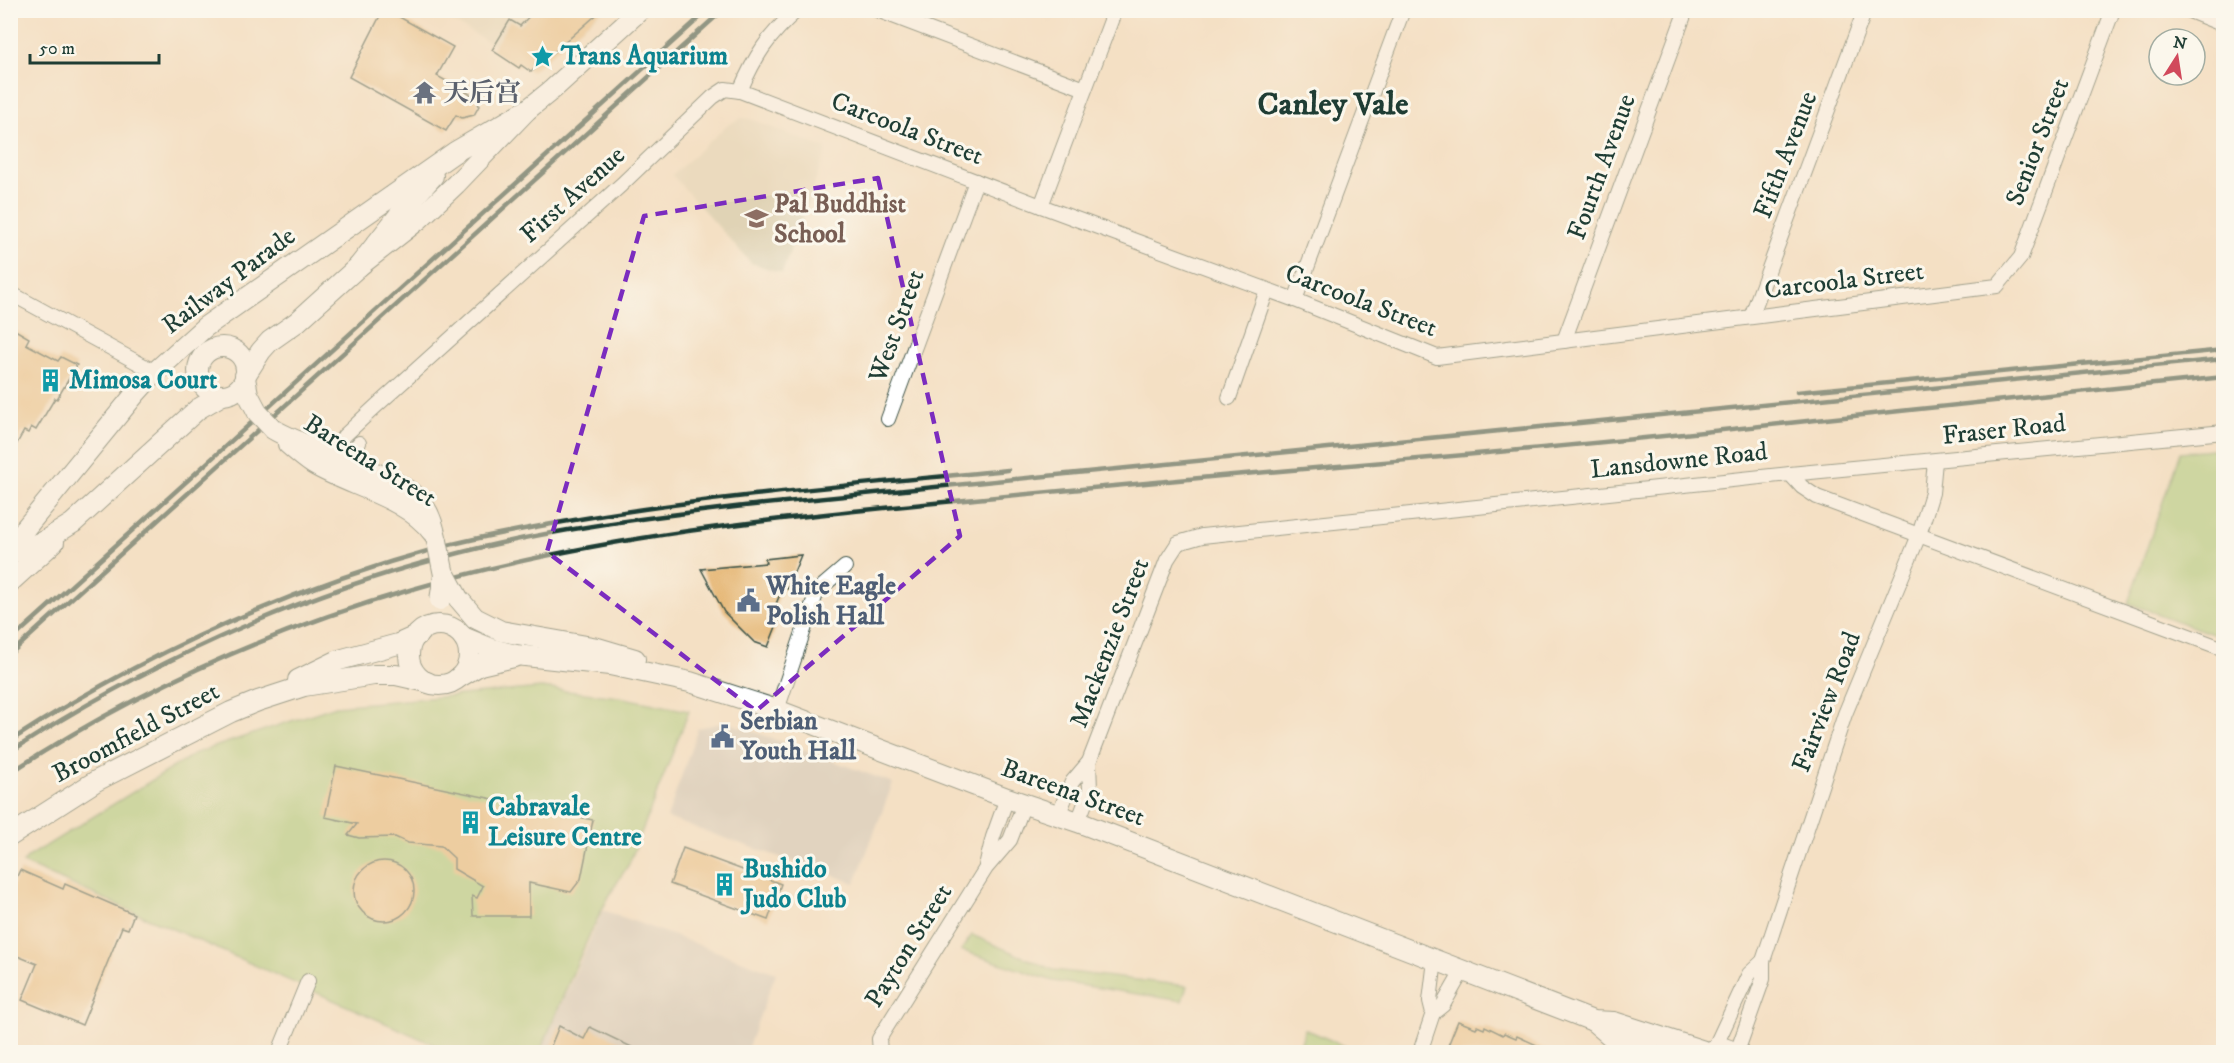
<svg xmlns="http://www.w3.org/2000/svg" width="2234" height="1063" font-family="'IM FELL DW Pica','Noto Serif SC',serif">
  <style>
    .built { fill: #e0d3b5 }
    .industrial { fill: #c9c3b8 }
    .green { fill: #a1ca76; stroke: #608455; stroke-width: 1.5 }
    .building { fill: #e5b673 }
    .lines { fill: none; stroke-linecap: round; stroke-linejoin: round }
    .street-casing { stroke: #3f554a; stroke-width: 16 }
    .secondary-casing { stroke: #3f554a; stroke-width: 22 }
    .street { stroke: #fff; stroke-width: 14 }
    .secondary { stroke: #fff; stroke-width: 20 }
    .rail { stroke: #1f3d34; stroke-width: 4.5 }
    .secondary-bridge-casing { stroke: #3f554a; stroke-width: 22; stroke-linecap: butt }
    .secondary-bridge { stroke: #fff; stroke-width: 20 }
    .marked { fill: none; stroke: #7b2cbf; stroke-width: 4.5; stroke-dasharray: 12 8; stroke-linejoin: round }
    .labels { text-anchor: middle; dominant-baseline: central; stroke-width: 6; stroke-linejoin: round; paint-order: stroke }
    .culture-label { font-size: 26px; font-weight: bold; fill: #0d838f; stroke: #fbf7ec; text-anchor: start }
    .worship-label { font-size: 26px; font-weight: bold; fill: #5b616d; stroke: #fbf7ec; text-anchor: start }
    .street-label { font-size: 26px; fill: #1f3d34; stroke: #fbf7ec }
    .education-label { font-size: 26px; font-weight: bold; fill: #785e54; stroke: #fbf7ec; text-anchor: start }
    .service-label { font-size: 26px; font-weight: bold; fill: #4e5e75; stroke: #fbf7ec; text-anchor: start }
    .district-label { font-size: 32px; font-weight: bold; fill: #1f3d34; stroke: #fbf7ec }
  </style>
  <rect width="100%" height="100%" fill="#fbf7ec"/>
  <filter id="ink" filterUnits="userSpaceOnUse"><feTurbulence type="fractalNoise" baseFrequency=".0167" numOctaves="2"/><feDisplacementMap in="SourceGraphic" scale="12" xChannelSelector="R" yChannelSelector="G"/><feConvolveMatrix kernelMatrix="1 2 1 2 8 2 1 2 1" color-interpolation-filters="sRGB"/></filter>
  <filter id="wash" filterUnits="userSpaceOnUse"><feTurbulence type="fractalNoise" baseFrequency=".008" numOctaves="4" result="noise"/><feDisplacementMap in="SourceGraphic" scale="24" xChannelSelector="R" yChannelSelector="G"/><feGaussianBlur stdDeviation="1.35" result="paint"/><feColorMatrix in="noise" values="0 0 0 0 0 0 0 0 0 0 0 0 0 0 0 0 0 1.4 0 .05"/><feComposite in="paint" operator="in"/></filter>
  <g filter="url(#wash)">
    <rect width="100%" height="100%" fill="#f4e0c4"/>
    <g class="built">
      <polygon points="434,11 603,11 533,67"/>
      <polygon points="742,118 750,119 827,149 782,273 751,263 672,175 729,124"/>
    </g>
    <g class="industrial">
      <polygon points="727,722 893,783 855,883 667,818 698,728"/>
      <polygon points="603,910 776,973 746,1052 540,1052"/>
    </g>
    <g class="green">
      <polygon points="2223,448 2224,448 2223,638 2128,603 2180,452"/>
      <path d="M 541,688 L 619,697 L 689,711 L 629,864 C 592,917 566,992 540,1052 L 451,1052 L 23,863 L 28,857 L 196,753 L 336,706 Z"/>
      <polygon points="972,935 1053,970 1187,986 1182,1001 1053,981 961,950"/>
      <polygon points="1305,1029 1358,1052 1315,1052 1300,1046"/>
    </g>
    <g id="blocks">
      <g class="building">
        <polygon points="383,10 387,10 453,47 437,76 477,98 479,106 474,115 462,118 456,115 446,131 349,77"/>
        <polygon points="535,10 602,10 531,72 521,65 519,68 492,50 510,20 520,26"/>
        <polygon points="10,327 29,338 26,344 58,361 61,357 77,365 57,399 55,398 36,430 31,427 28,433 24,431 10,456"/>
        <polygon points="801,555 787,589 783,587 771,616 779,619 768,647 754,642 724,612 701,569 766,563 765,559"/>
        <polygon points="336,766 593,820 581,879 571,892 529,883 529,916 473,916 472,896 477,898 483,886 454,869 454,858 441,846 408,843 395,837 359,838 348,835 357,824 325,817"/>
        <polygon points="683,848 781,884 768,920 670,884"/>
        <circle cx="384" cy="891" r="30"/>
        <polygon points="20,870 63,889 65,884 134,914 128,929 122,927 82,1025 22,1000 37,964 10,953 10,891"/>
        <polygon points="1458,1021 1476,1028 1477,1026 1484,1029 1485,1026 1503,1035 1504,1033 1516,1038 1517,1036 1554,1053 1445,1053"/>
        <polygon points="559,1026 584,1039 590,1027 644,1053 548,1053"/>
      </g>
    </g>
  </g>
  <g filter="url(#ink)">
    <use href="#blocks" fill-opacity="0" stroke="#3f554a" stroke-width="1.5"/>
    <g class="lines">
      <defs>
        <g id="street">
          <polyline points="877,10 1085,89"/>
          <polyline points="2187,10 2224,25"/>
          <polyline points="740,91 1041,206 1295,300 1437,357 1997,286 2021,257 2113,10"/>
          <polyline points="1041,206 1115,10"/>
          <polyline points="10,293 155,372"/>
          <polyline points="1295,300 1403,10"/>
          <polyline points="1751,317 1865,10"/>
          <polyline points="1564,341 1686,10"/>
          <polyline points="1229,398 1267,290"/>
          <polyline points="888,419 976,181"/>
          <path d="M 333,456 L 344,436 L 375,407 L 621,185 L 713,97 L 725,89 L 740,91 C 755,56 768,36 797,10"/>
          <path d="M 336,456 C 348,455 353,453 359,443"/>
          <polyline points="1790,474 2224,432"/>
          <polyline points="777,710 817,591 845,567"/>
          <polyline points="1058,815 1072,782 1089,762 1167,560 1178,543 1202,536 1790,474 1802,487 1817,497 2224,649"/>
          <polyline points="1078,822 1090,790 1089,762"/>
          <polyline points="986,866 993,837 1007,798"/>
          <polyline points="1433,1013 1443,1005 1463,970"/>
          <polyline points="1714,1049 1749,974 1763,961"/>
          <polyline points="279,1052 308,981"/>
          <polyline points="880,1052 879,1039 986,868 1010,840 1024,804"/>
          <polyline points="1420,1052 1433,1013 1430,1001 1435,960"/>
          <polyline points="1737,1052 1763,979 1763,961 1845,714 1919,535 1932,493 1935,461"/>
        </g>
        <g id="secondary">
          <polyline points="358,267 418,220 456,184 527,110 553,89 640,10"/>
          <circle cx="222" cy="371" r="24"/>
          <polyline points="245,376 261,351 270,341 297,322 358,267 407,205 433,176"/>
          <polyline points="245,378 248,394 258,413"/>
          <path d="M 273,429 C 308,451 404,474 424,506 C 431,516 434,529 437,541"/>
          <path d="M 288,444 C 296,451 304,458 313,464 C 351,487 405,496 433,533"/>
          <polyline points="10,547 136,393 155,372 205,327 455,152 527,110"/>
          <polyline points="10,554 44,541 73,523 198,409 222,395"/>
          <polyline points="10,582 54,542"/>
          <polyline points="458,598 475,618 501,631 598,648 635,659"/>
          <circle cx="439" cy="655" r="30"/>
          <polyline points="463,637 492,649 516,655 610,665 690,682 777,710 1007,798 1078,822 1593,1021 1614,1022 1707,1052"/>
          <polyline points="458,678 480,665 514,657"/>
          <polyline points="298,680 339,660 398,644 418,635"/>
          <polyline points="10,836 96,781 231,712 258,701 304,686 374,675 396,675 427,682"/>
          <polyline points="1593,1021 1614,1039 1650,1052"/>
          <polyline points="1709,1052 1721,1047 1735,1052"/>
        </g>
      </defs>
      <use href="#street" class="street-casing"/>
      <use href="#secondary" class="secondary-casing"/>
      <use href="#street" class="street"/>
      <use href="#secondary" class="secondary"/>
      <g class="rail">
        <polyline points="1797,392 2224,350"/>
        <polyline points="10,641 708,10"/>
        <polyline points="10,654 723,10"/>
        <path d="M 10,741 C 142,655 288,589 441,547 C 486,535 534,527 580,519 C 722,495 865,484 1008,470"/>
        <path d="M 10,752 C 142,666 292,597 444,557 C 542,530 644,518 744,506 L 2224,359"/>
        <path d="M 10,773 C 134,692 271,630 413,589 C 596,535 787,517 975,499 C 1127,484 1278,471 1430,458 C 1695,436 1959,403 2224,377"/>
      </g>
      <defs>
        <g id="secondary-bridge">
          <polyline points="258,413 273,429"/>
          <polyline points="437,541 444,575 440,600"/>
          <polyline points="446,576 458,598"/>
        </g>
      </defs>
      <use href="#secondary-bridge" class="secondary-bridge-casing"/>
      <use href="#secondary-bridge" class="secondary-bridge"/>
    </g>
  </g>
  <path d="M0 0H2234V1063H0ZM 878,178 L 960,536 L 756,711 L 547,552 L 644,216 Z" fill="#f4e0c4" fill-opacity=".55" fill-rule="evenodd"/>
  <path class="marked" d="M 878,178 L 960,536 L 756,711 L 547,552 L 644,216 Z"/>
  <defs>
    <symbol id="sight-bare" viewBox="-9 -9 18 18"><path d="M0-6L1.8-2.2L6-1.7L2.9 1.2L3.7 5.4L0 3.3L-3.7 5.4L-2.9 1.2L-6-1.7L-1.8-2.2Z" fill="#0f9aa8" stroke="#fbf7ec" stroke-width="2.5" paint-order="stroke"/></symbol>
    <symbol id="temple-bare" viewBox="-9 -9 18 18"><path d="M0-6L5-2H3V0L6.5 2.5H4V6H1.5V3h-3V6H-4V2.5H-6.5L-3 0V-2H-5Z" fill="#6b7280" stroke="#fbf7ec" stroke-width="2.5" paint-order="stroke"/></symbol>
    <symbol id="school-bare" viewBox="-9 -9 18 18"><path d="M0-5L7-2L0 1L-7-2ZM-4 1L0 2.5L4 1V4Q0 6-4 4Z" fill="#8d6e63" stroke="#fbf7ec" stroke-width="2.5" paint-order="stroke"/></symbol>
    <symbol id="building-bare" viewBox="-9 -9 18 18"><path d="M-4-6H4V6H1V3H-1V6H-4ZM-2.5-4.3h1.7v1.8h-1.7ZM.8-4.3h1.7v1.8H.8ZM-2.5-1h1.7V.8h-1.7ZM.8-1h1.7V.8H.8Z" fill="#0f9aa8" stroke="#fbf7ec" stroke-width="2.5" paint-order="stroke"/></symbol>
    <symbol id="civic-bare" viewBox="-9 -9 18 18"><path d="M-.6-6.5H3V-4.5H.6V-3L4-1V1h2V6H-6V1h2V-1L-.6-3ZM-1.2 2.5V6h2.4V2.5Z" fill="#5c6f8a" stroke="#fbf7ec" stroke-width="2.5" paint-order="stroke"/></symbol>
  </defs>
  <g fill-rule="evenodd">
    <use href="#sight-bare" x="526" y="40" width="33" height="33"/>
    <use href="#temple-bare" x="408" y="76" width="33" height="33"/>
    <use href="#school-bare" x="740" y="202" width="33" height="33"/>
    <use href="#building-bare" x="34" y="364" width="33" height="33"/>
    <use href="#civic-bare" x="732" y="584" width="33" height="33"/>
    <use href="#civic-bare" x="706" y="720" width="33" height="33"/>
    <use href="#building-bare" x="454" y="806" width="33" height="33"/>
    <use href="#building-bare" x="708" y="868" width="33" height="33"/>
  </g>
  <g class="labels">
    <g class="culture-label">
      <text x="561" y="56">Trans Aquarium</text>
      <text x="69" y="380">Mimosa Court</text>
      <text x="488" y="807">Cabravale<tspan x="488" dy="30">Leisure Centre</tspan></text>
      <text x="743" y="869">Bushido<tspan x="743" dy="30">Judo Club</tspan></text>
    </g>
    <g class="worship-label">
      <text x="443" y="93">天后宫</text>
    </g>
    <g class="street-label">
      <text transform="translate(907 129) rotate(21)">Carcoola Street</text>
      <text transform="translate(2038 142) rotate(-69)">Senior Street</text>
      <text transform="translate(1786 155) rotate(-69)">Fifth Avenue</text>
      <text transform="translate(1602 167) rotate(-70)">Fourth Avenue</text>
      <text transform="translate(573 195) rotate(-42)">First Avenue</text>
      <text transform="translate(229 281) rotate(-37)">Railway Parade</text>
      <text transform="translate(1844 281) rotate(-7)">Carcoola Street</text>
      <text transform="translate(1361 301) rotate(21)">Carcoola Street</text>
      <text transform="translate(897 326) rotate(-70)">West Street</text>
      <text transform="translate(2004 430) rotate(-6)">Fraser Road</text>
      <text transform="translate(370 461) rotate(32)">Bareena Street</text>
      <text transform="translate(1679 461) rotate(-6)">Lansdowne Road</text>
      <text transform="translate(1110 643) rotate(-69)">Mackenzie Street</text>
      <text transform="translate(1827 702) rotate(-69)">Fairview Road</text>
      <text transform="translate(136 733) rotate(-28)">Broomfield Street</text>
      <text transform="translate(1073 793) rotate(20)">Bareena Street</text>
      <text transform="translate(909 946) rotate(-58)">Payton Street</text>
    </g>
    <g class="education-label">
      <text x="774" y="204">Pal Buddhist<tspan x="774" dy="30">School</tspan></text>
    </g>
    <g class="service-label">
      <text x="766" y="586">White Eagle<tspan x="766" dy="30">Polish Hall</tspan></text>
      <text x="740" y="721">Serbian<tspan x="740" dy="30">Youth Hall</tspan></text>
    </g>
    <g class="district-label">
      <text x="1333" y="105">Canley Vale</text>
    </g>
  </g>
  <rect width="2234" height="1063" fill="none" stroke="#fbf7ec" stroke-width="36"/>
  <g transform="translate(2177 57) rotate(12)"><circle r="28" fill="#fbf7ec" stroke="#a3ada2" stroke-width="1.5"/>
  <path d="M0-4.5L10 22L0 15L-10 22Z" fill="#d1495b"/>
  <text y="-9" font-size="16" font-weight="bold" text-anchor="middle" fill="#1f3d34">N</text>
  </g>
  <path d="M30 54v9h129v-9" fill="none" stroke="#1f3d34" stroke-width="3"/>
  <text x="39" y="54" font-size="18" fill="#1f3d34" stroke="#fbf7ec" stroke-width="4.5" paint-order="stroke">50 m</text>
</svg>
